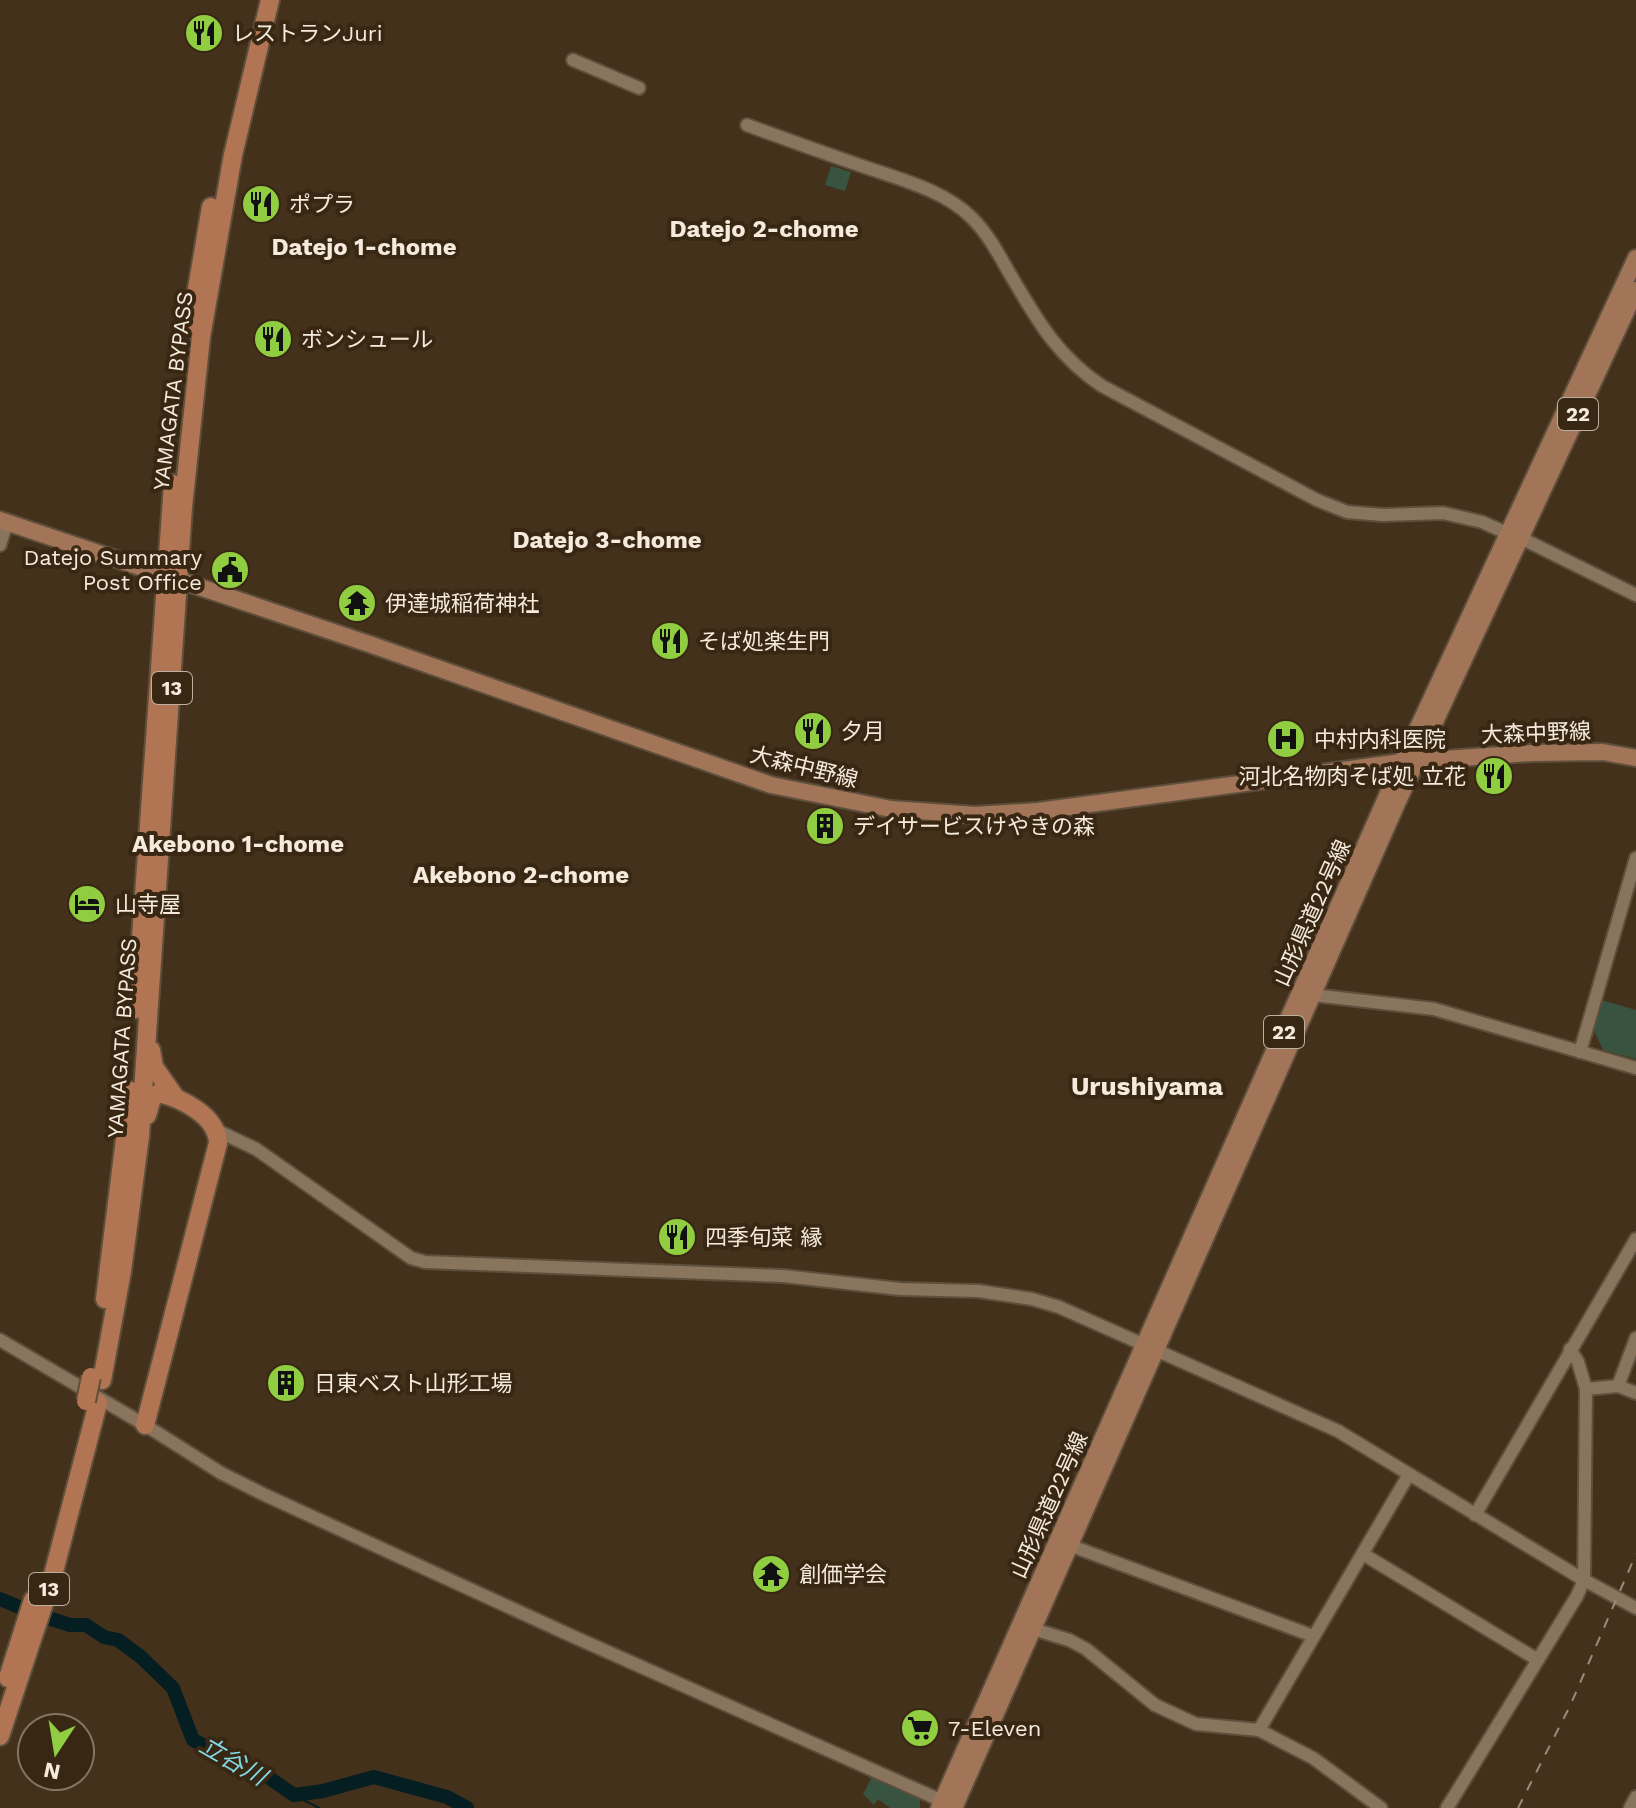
<svg xmlns="http://www.w3.org/2000/svg" width="1636" height="1808" font-family="'Work Sans','Noto Sans JP',sans-serif">
  <style>
    .green { fill: #395341 }
    .lines { fill: none; stroke-linecap: round; stroke-linejoin: round }
    .stream { stroke: #051e22; stroke-width: 2 }
    .river { stroke: #051e22; stroke-width: 14 }
    .minor-casing { stroke: #5e4f3c; stroke-width: 16 }
    .major-casing { stroke: #5e4f3c; stroke-width: 20 }
    .highway-casing { stroke: #5e4f3c; stroke-width: 22 }
    .minor { stroke: #89745d; stroke-width: 12 }
    .major { stroke: #a27558; stroke-width: 16 }
    .highway { stroke: #b27554; stroke-width: 18 }
    .rail { stroke: #9a8b7a; stroke-width: 2; stroke-dasharray: 10 10; stroke-linecap: butt }
    .highway-bridge-casing { stroke: #5e4f3c; stroke-width: 22; stroke-linecap: butt }
    .highway-bridge { stroke: #b27554; stroke-width: 18 }
    .labels { text-anchor: middle; dominant-baseline: central; stroke-width: 8; stroke-linejoin: round; paint-order: stroke }
    .shield { fill: #382712; stroke: #bdb0a0; stroke-width: 2 }
    .shield-label { font-size: 20px; font-weight: bold; fill: #f6eadd }
    .poi-label { font-size: 22px; fill: #f6eadd; stroke: #382712; text-anchor: start }
    .street-label { font-size: 22px; fill: #f6eadd; stroke: #382712 }
    .neighbourhood-label { font-size: 24px; font-weight: bold; fill: #f6eadd; stroke: #382712 }
    .water-label { font-size: 24px; font-style: italic; fill: #84d8e6; stroke: #382712 }
    .quarter-label { font-size: 26px; font-weight: bold; fill: #f6eadd; stroke: #382712 }
  </style>
  <rect width="100%" height="100%" fill="#43311c"/>
  <g class="green">
    <polygon points="831,166 851,172 845,191 825,185"/>
    <polygon points="1601,1000 1636,1010 1636,1059 1603,1050 1592,1026"/>
    <polygon points="859,1766 920,1791 920,1808 890,1808 878,1799 874,1805 863,1794 871,1779"/>
  </g>
  <g class="lines">
    <polyline class="stream" points="294,1795 319,1808"/>
    <polyline class="river" points="0,1599 36,1614 70,1625 86,1625 104,1637 118,1640 141,1657 173,1688 193,1740 265,1775 294,1795 323,1791 374,1777 447,1797 467,1808"/>
    <defs>
      <g id="minor">
        <polyline points="573,60 639,88"/>
        <path d="M 747,125 C 785,139 824,153 862,166 C 899,179 944,190 972,218 C 987,233 997,251 1007,269 C 1035,316 1055,355 1102,386 L 1317,500 L 1347,512 L 1383,515 L 1443,513 L 1482,522 L 1509,534"/>
        <polyline points="1521,538 1636,595"/>
        <polyline points="0,545 7,522"/>
        <polyline points="1313,995 1434,1009 1636,1068"/>
        <polyline points="1580,1052 1636,858"/>
        <polyline points="218,1131 256,1149 411,1258 425,1262 783,1276 900,1289 978,1291 1032,1299 1059,1307 1338,1431 1584,1580 1636,1608"/>
        <polyline points="0,1340 145,1425 221,1473 265,1495 572,1636 949,1804"/>
        <polyline points="1618,1386 1636,1338"/>
        <polyline points="1586,1389 1618,1386 1636,1393"/>
        <polyline points="1475,1515 1636,1239"/>
        <polyline points="1069,1545 1313,1636"/>
        <polyline points="1363,1554 1538,1660"/>
        <polyline points="1033,1629 1069,1640 1086,1649 1155,1705 1196,1724 1259,1730 1313,1758 1381,1808"/>
        <polyline points="1259,1730 1408,1476"/>
        <polyline points="1447,1808 1577,1596 1584,1580 1586,1389 1578,1362 1570,1349"/>
        <polyline points="1630,1808 1636,1797"/>
      </g>
      <g id="major">
        <polyline points="0,520 372,645 771,785 891,809 975,815 1038,811 1402,762 1531,753 1603,752 1636,758"/>
        <polyline points="939,1808 1402,762 1636,258"/>
        <polyline points="954,1808 1398,801 1636,290"/>
      </g>
      <g id="highway">
        <polyline points="191,324 211,207"/>
        <polyline points="136,1009 173,484"/>
        <polyline points="151,1050 154,1067 175,1097"/>
        <polyline points="105,1299 131,1091"/>
        <polyline points="102,1380 122,1271 140,1136 183,507 201,337 233,155 270,0"/>
        <path d="M 145,1425 L 218,1143 C 217,1116 183,1099 159,1093 L 152,1098 L 147,1115"/>
        <polyline points="8,1678 33,1600"/>
        <polyline points="0,1736 52,1579 98,1403"/>
      </g>
    </defs>
    <use href="#minor" class="minor-casing"/>
    <use href="#major" class="major-casing"/>
    <use href="#highway" class="highway-casing"/>
    <use href="#minor" class="minor"/>
    <use href="#major" class="major"/>
    <use href="#highway" class="highway"/>
    <polyline class="rail" points="1518,1808 1570,1706 1636,1554"/>
    <defs>
      <polyline id="highway-bridge" points="86,1401 91,1377"/>
    </defs>
    <use href="#highway-bridge" class="highway-bridge-casing"/>
    <use href="#highway-bridge" class="highway-bridge"/>
  </g>
  <defs>
    <symbol id="restaurant-disc" viewBox="-11 -11 22 22"><circle r="9.5" fill="#90cd40" stroke="#382712"/><path d="M-5-6h1v4h1v-4h1v4h1v-4h1v5L-1.5 .5V6h-2V.5L-5-1ZM5-6V6H3V1.5H1.5Q1.5-4 5-6Z" fill="#111"/></symbol>
    <symbol id="civic-disc" viewBox="-11 -11 22 22"><circle r="9.5" fill="#90cd40" stroke="#382712"/><path d="M-.6-6.5H3V-4.5H.6V-3L4-1V1h2V6H-6V1h2V-1L-.6-3ZM-1.2 2.5V6h2.4V2.5Z" fill="#111"/></symbol>
    <symbol id="temple-disc" viewBox="-11 -11 22 22"><circle r="9.5" fill="#90cd40" stroke="#382712"/><path d="M0-6L5-2H3V0L6.5 2.5H4V6H1.5V3h-3V6H-4V2.5H-6.5L-3 0V-2H-5Z" fill="#111"/></symbol>
    <symbol id="hospital-disc" viewBox="-11 -11 22 22"><circle r="9.5" fill="#90cd40" stroke="#382712"/><path d="M-5-5h3v3.5h4V-5h3V5h-3V1.5h-4V5h-3Z" fill="#111"/></symbol>
    <symbol id="building-disc" viewBox="-11 -11 22 22"><circle r="9.5" fill="#90cd40" stroke="#382712"/><path d="M-4-6H4V6H1V3H-1V6H-4ZM-2.5-4.3h1.7v1.8h-1.7ZM.8-4.3h1.7v1.8H.8ZM-2.5-1h1.7V.8h-1.7ZM.8-1h1.7V.8H.8Z" fill="#111"/></symbol>
    <symbol id="hotel-disc" viewBox="-11 -11 22 22"><circle r="9.5" fill="#90cd40" stroke="#382712"/><path d="M-6-4.5h1.5V1H6V5H4.5V3h-9V5H-6ZM-4 0a1.8 1.8 0 1 1 3.6 0ZM.5 0V-2.5h3Q6-2.5 6 0Z" fill="#111"/></symbol>
    <symbol id="supermarket-disc" viewBox="-11 -11 22 22"><circle r="9.5" fill="#90cd40" stroke="#382712"/><path d="M-6-5.5h2.5l.6 2H6L4.5 2H-2.5L-4.4-4H-6ZM-1.5 3.2a1.3 1.3 0 1 0 .1 0ZM3 3.2a1.3 1.3 0 1 0 .1 0Z" fill="#111"/></symbol>
  </defs>
  <g fill-rule="evenodd">
    <use href="#restaurant-disc" x="182" y="11" width="44" height="44"/>
    <use href="#restaurant-disc" x="239" y="182" width="44" height="44"/>
    <use href="#restaurant-disc" x="251" y="317" width="44" height="44"/>
    <use href="#civic-disc" x="208" y="548" width="44" height="44"/>
    <use href="#temple-disc" x="335" y="581" width="44" height="44"/>
    <use href="#restaurant-disc" x="648" y="619" width="44" height="44"/>
    <use href="#restaurant-disc" x="791" y="709" width="44" height="44"/>
    <use href="#hospital-disc" x="1264" y="717" width="44" height="44"/>
    <use href="#restaurant-disc" x="1472" y="754" width="44" height="44"/>
    <use href="#building-disc" x="803" y="804" width="44" height="44"/>
    <use href="#hotel-disc" x="65" y="882" width="44" height="44"/>
    <use href="#restaurant-disc" x="655" y="1215" width="44" height="44"/>
    <use href="#building-disc" x="264" y="1361" width="44" height="44"/>
    <use href="#temple-disc" x="749" y="1552" width="44" height="44"/>
    <use href="#supermarket-disc" x="898" y="1706" width="44" height="44"/>
  </g>
  <g class="labels">
    <g class="shield">
      <rect x="1558" y="398" width="40" height="32" rx="6"/>
      <rect x="152" y="672" width="40" height="32" rx="6"/>
      <rect x="1264" y="1016" width="40" height="32" rx="6"/>
      <rect x="29" y="1573" width="40" height="32" rx="6"/>
    </g>
    <g class="shield-label">
      <text x="1578" y="414">22</text>
      <text x="172" y="688">13</text>
      <text x="1284" y="1032">22</text>
      <text x="49" y="1589">13</text>
    </g>
    <g class="poi-label">
      <text x="232" y="33">レストランJuri</text>
      <text x="289" y="204">ポプラ</text>
      <text x="301" y="339">ボンシュール</text>
      <text x="202" y="557" text-anchor="end">Datejo Summary<tspan x="202" dy="25">Post Office</tspan></text>
      <text x="385" y="603">伊達城稲荷神社</text>
      <text x="698" y="641">そば処楽生門</text>
      <text x="841" y="731">夕月</text>
      <text x="1314" y="739">中村内科医院</text>
      <text x="1466" y="776" text-anchor="end">河北名物肉そば処 立花</text>
      <text x="853" y="826">デイサービスけやきの森</text>
      <text x="115" y="904">山寺屋</text>
      <text x="705" y="1237">四季旬菜 縁</text>
      <text x="314" y="1383">日東ベスト山形工場</text>
      <text x="799" y="1574">創価学会</text>
      <text x="948" y="1728">7-Eleven</text>
    </g>
    <g class="street-label">
      <text transform="translate(173 391) rotate(-83)">YAMAGATA BYPASS</text>
      <text transform="translate(1536 733) rotate(-2)">大森中野線</text>
      <text transform="translate(804 767) rotate(14)">大森中野線</text>
      <text transform="translate(1312 913) rotate(-66)">山形県道22号線</text>
      <text transform="translate(122 1038) rotate(-86)">YAMAGATA BYPASS</text>
      <text transform="translate(1049 1505) rotate(-66)">山形県道22号線</text>
    </g>
    <g class="neighbourhood-label">
      <text x="764" y="229">Datejo 2-chome</text>
      <text x="364" y="247">Datejo 1-chome</text>
      <text x="607" y="540">Datejo 3-chome</text>
      <text x="238" y="844">Akebono 1-chome</text>
      <text x="521" y="875">Akebono 2-chome</text>
    </g>
    <g class="water-label">
      <text transform="translate(233 1761) rotate(30)">立谷川</text>
    </g>
    <g class="quarter-label">
      <text x="1147" y="1086">Urushiyama</text>
    </g>
  </g>
  <g transform="translate(56 1752) rotate(192)"><circle r="38" fill="#382712" stroke="#847563" stroke-width="2"/>
  <path d="M0-6L14 30L0 20L-14 30Z" fill="#90cd40"/>
  <text y="-12" font-size="22" font-weight="bold" text-anchor="middle" fill="#f6eadd">N</text>
  </g>
</svg>
